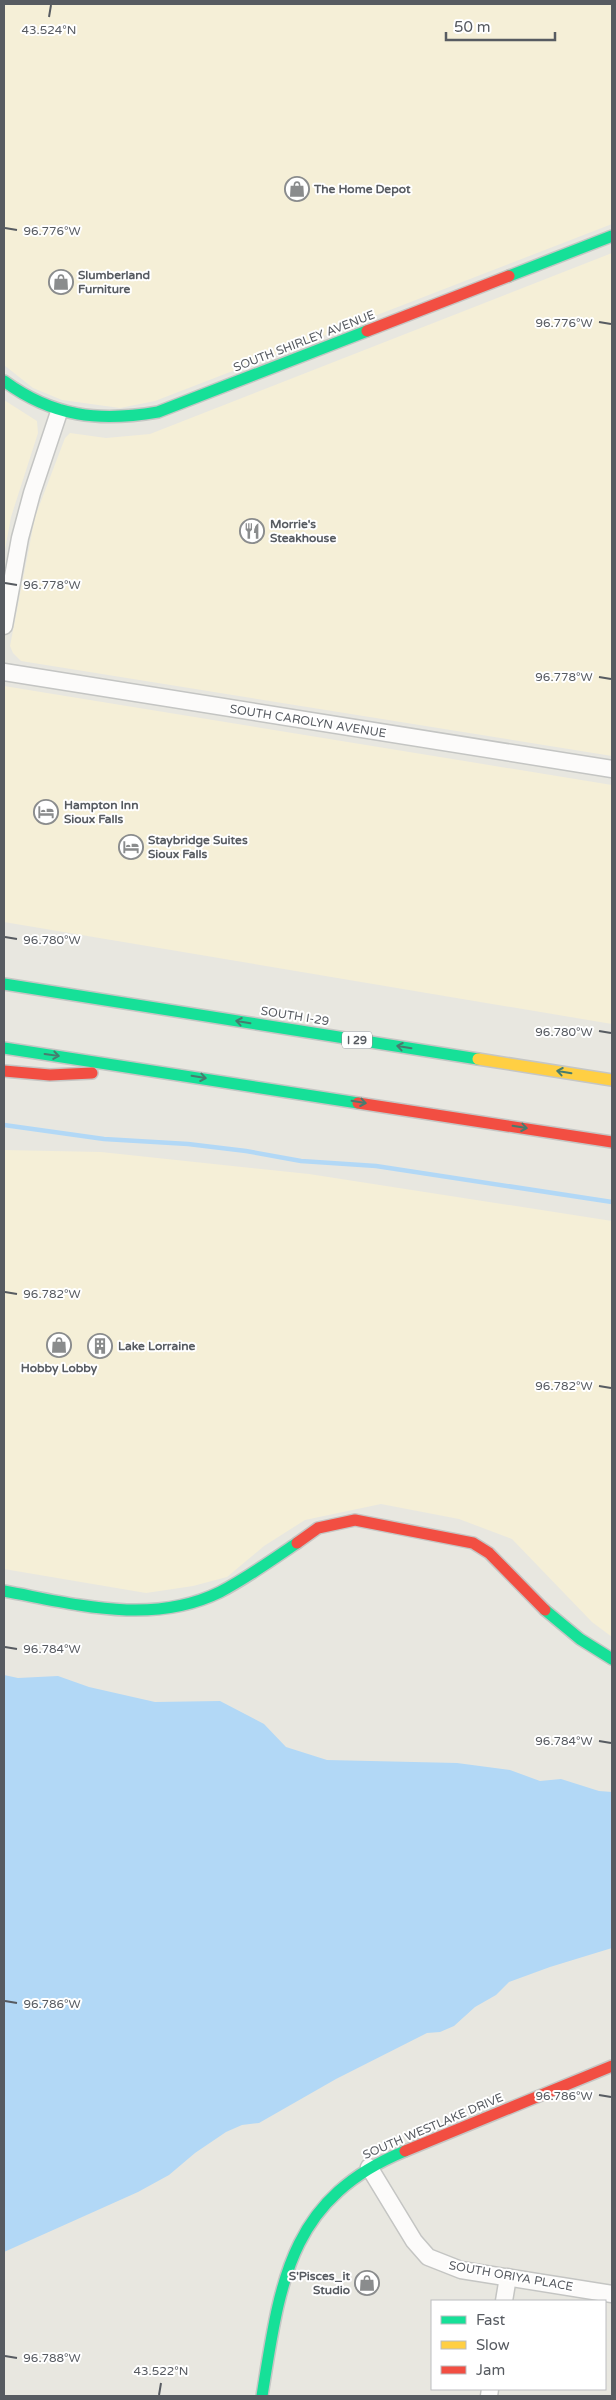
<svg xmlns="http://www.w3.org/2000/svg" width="616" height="2400" font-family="'Varela Round',sans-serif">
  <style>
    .commercial { fill: #f5efd7 }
    .water { fill: #b2d8f6 }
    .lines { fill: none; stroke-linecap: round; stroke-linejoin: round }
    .stream { stroke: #b2d8f6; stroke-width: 4.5 }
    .street-casing { stroke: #c4c5c3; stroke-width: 19 }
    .fast-casing { stroke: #c5c6c4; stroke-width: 14 }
    .slow-casing { stroke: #c5c6c4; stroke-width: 14 }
    .jam-casing { stroke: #c5c6c4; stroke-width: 14 }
    .street { stroke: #fcfbfa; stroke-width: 16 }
    .fast { stroke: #16e098; stroke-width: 11 }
    .slow { stroke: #ffcf43; stroke-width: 11 }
    .jam { stroke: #f24e42; stroke-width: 11 }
    .oneway { stroke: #477c6f }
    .ticks { fill: none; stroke: #575b61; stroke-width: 2 }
    .labels { text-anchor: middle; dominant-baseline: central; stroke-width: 4; stroke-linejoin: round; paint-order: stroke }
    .shield { fill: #fff; stroke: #898c90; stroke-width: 1 }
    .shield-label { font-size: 11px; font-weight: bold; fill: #575b61 }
    .poi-label { font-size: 12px; font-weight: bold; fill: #575b61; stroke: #fff; text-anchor: start }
    .street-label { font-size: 12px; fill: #575b61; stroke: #fff }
    .ticks-label { font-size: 12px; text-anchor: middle; fill: #575b61; stroke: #fff; stroke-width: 4; stroke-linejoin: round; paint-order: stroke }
  </style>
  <rect width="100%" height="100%" fill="#e8e7e0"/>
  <g class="commercial">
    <polygon points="4,4 612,4 612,224 155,401 120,408 62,400 33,388 4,365"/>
    <polygon points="612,253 612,756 21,661 13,653 10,646 35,517 65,438 70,433 106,438 150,434"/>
    <polygon points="4,400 37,421 38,433 11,517 4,555"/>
    <polygon points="4,686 612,785 612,1024 4,922"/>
    <polygon points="4,1150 101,1152 309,1174 612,1221 612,1637 592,1622 512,1539 459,1519 381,1504 305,1520 264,1546 227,1577 193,1586 146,1593 4,1569"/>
  </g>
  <polygon class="water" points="4,1675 18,1678 58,1676 89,1687 155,1702 220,1701 264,1724 286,1747 327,1760 457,1763 510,1770 540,1781 561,1779 599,1791 612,1792 612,1948 550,1967 509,1982 496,1995 475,2007 454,2026 440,2032 427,2033 336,2079 259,2123 242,2125 226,2132 195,2153 169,2175 138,2192 4,2252"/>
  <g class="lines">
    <polyline class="stream" points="4,1125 104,1139 188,1144 246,1151 301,1161 376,1166 612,1202"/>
    <defs>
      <g id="street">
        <polyline points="4,626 20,538 32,493 59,412"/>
        <polyline points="4,672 612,769"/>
        <polyline points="369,2167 414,2241 428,2257 461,2270 612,2294"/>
        <polyline points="504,2301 508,2277"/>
        <polyline points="489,2396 490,2389"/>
      </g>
      <g id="fast">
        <polyline points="509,276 612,236"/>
        <path d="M 4,381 C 53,417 99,422 158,412 L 367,331"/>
        <polyline points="4,984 478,1059"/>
        <polyline points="4,1048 358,1103"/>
        <path d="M 4,1591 C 75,1604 151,1626 220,1592 C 247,1578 272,1560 297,1543"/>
        <polyline points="545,1610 580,1639 612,1659"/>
        <path d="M 262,2396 C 280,2284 288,2199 405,2151"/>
      </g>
      <polyline id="slow" points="478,1059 612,1080"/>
      <g id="jam">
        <polyline points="367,331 509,276"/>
        <polyline points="4,1071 50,1075 92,1073"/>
        <polyline points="358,1103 612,1142"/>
        <polyline points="297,1543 318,1528 355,1520 473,1543 489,1553 545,1610"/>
        <polyline points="405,2151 612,2066"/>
      </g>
    </defs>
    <use href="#street" class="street-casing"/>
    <use href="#fast" class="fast-casing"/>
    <use href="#slow" class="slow-casing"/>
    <use href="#jam" class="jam-casing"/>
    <use href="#street" class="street"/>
    <use href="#fast" class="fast"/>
    <use href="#slow" class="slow"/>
    <use href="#jam" class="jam"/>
  </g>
  <defs><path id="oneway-shaft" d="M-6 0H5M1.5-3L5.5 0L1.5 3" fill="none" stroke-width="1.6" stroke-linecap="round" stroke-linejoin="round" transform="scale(1.25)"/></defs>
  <g class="oneway">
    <use href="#oneway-shaft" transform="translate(243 1022) rotate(-171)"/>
    <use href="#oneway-shaft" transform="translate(404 1047) rotate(-171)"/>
    <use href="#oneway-shaft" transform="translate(52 1055) rotate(8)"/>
    <use href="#oneway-shaft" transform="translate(564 1072) rotate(-171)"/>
    <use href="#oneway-shaft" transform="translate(199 1077) rotate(9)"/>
    <use href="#oneway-shaft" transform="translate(359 1102) rotate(9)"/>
    <use href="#oneway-shaft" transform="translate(520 1127) rotate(9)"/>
  </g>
  <path class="ticks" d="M 49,17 L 51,5M 5,228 L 17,230M 599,322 L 611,324M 5,583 L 17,585M 599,677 L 611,679M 5,937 L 17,939M 599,1031 L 611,1033M 5,1292 L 17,1294M 599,1386 L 611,1388M 5,1647 L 17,1649M 599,1741 L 611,1743M 5,2001 L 17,2003M 599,2095 L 611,2097M 5,2356 L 17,2358M 159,2395 L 161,2383"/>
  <defs>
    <symbol id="shop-ring" viewBox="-11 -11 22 22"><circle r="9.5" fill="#fff" stroke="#8a8c8d" stroke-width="1.5"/><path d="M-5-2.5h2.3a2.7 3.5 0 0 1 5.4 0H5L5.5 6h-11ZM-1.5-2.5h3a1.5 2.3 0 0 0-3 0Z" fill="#8a8c8d"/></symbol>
    <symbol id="restaurant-ring" viewBox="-11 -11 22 22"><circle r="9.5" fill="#fff" stroke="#8a8c8d" stroke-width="1.5"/><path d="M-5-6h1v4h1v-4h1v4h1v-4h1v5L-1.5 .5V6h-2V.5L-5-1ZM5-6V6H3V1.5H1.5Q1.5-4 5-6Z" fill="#8a8c8d"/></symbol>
    <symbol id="hotel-ring" viewBox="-11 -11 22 22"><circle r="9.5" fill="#fff" stroke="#8a8c8d" stroke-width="1.5"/><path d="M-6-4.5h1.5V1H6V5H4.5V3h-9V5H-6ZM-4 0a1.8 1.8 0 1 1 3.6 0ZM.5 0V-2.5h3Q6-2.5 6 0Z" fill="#8a8c8d"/></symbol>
    <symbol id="building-ring" viewBox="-11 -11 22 22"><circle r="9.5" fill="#fff" stroke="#8a8c8d" stroke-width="1.5"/><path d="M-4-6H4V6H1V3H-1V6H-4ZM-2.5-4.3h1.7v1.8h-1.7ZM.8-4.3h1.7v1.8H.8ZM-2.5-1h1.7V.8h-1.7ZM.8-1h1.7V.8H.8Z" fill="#8a8c8d"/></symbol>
  </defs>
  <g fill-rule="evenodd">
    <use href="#shop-ring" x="283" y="175" width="28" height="28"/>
    <use href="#shop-ring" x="47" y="268" width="28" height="28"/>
    <use href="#restaurant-ring" x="238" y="517" width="28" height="28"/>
    <use href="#hotel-ring" x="32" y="798" width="28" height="28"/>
    <use href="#hotel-ring" x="117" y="833" width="28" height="28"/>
    <use href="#shop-ring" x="45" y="1331" width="28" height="28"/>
    <use href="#building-ring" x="86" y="1332" width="28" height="28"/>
    <use href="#shop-ring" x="353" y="2269" width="28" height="28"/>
  </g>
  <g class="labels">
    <rect class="shield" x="342" y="1031.5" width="30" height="17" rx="4"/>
    <g class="shield-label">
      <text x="357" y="1040">I 29</text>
    </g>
    <g class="poi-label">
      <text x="314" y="189">The Home Depot</text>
      <text x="78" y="275">Slumberland<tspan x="78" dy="14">Furniture</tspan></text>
      <text x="270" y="524">Morrie's<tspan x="270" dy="14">Steakhouse</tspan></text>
      <text x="64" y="805">Hampton Inn<tspan x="64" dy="14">Sioux Falls</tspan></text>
      <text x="148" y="840">Staybridge Suites<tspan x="148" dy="14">Sioux Falls</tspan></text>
      <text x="118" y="1346">Lake Lorraine</text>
      <text x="59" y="1368" text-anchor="middle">Hobby Lobby</text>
      <text x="350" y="2276" text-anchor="end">S'Pisces_it<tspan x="350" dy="14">Studio</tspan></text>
    </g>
    <g class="street-label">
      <text transform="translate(304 341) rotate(-21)">SOUTH SHIRLEY AVENUE</text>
      <text transform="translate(308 721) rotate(9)">SOUTH CAROLYN AVENUE</text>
      <text transform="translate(295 1016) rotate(9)">SOUTH I-29</text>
      <text transform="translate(433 2126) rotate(-23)">SOUTH WESTLAKE DRIVE</text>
      <text transform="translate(511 2276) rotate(10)">SOUTH ORIYA PLACE</text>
    </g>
  </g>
  <g class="ticks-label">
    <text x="49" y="34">43.524°N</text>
    <text x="52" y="235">96.776°W</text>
    <text x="564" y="327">96.776°W</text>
    <text x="52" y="589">96.778°W</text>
    <text x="564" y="681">96.778°W</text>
    <text x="52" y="944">96.780°W</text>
    <text x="564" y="1036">96.780°W</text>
    <text x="52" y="1298">96.782°W</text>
    <text x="564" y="1390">96.782°W</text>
    <text x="52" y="1653">96.784°W</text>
    <text x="564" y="1745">96.784°W</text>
    <text x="52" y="2008">96.786°W</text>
    <text x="564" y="2100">96.786°W</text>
    <text x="52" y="2362">96.788°W</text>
    <text x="161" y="2375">43.522°N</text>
  </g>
  <rect width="616" height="2400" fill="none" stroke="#575b61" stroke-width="10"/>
  <rect x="431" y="2300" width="175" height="90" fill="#ffffff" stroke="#bcbdc0"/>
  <rect x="441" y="2316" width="25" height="8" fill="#16e098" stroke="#bcbdc0"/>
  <text x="476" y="2325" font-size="15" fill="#575b61">Fast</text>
  <rect x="441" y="2341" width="25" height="8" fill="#ffcf43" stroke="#bcbdc0"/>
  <text x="476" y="2350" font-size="15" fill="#575b61">Slow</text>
  <rect x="441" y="2366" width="25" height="8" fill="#f24e42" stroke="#bcbdc0"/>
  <text x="476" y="2375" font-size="15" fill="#575b61">Jam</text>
  <path d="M446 32v8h109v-8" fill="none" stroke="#575b61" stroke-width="2.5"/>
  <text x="454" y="32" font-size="15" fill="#575b61" stroke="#ffffff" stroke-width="4" paint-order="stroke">50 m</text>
</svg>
